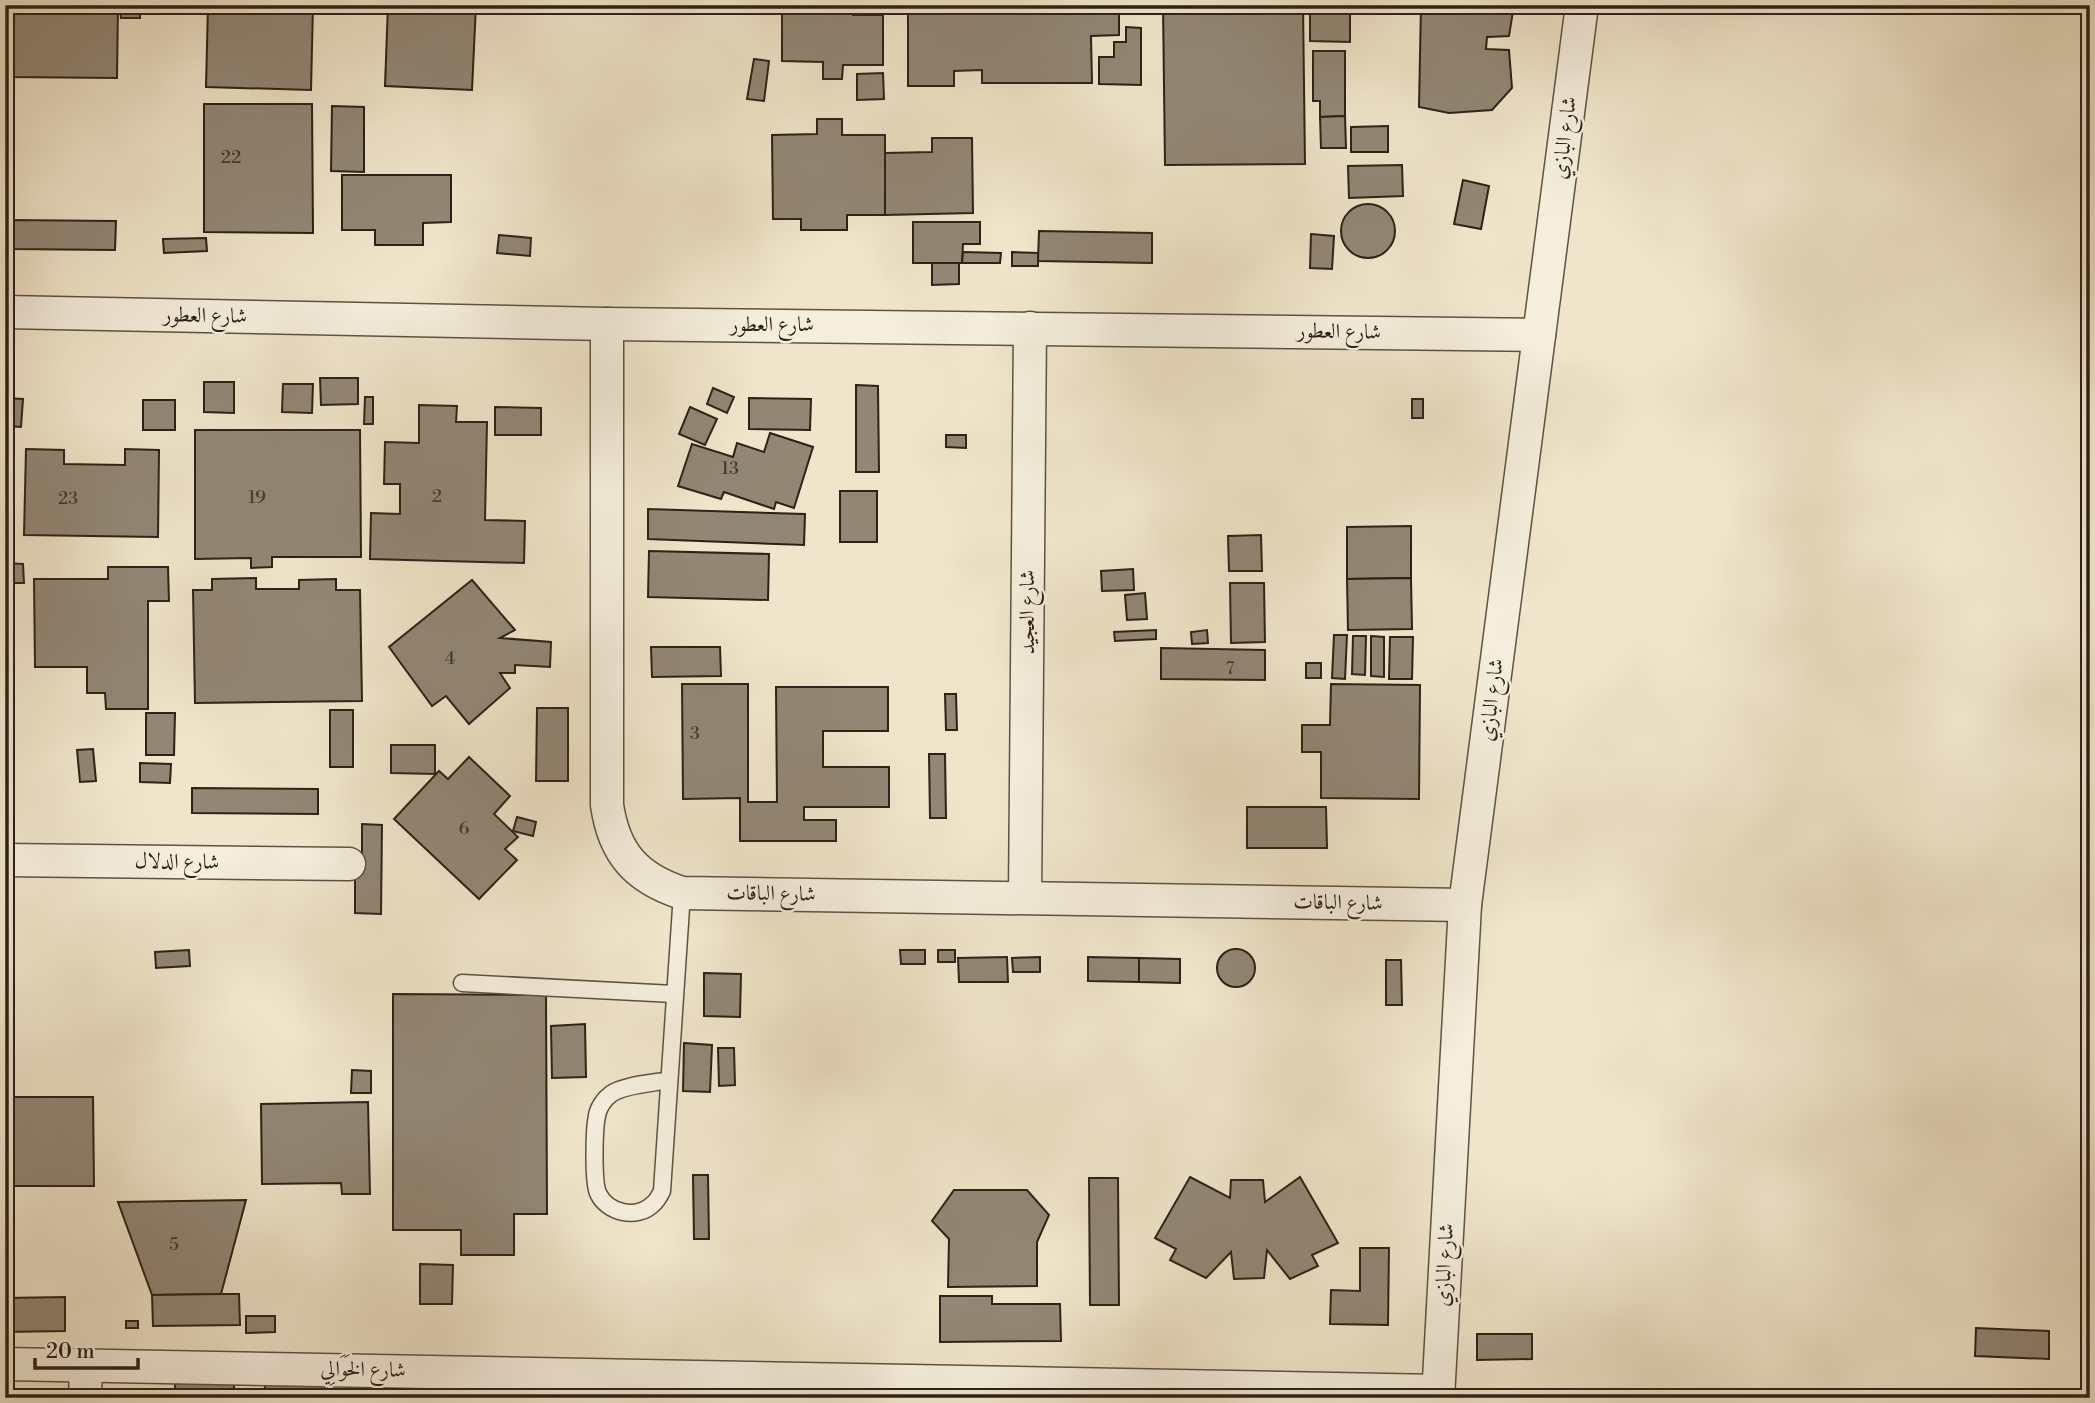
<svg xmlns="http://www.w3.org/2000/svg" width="2095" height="1403" font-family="'Libre Bodoni',Amiri,serif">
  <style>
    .building { fill: #928775; stroke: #2d2118; stroke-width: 2 }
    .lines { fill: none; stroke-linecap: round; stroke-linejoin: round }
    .lane-casing { stroke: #5e5244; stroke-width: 19 }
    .street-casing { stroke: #5e5244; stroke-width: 35 }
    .lane { stroke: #f5eedd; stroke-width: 16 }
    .street { stroke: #f5eedd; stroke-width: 32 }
    .labels { text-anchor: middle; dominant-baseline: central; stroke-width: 5; stroke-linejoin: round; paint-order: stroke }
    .number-label { font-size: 18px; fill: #463a2f }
    .street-label { font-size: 21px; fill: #2d2118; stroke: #f5eedd }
  </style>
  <rect width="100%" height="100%" fill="#f0e5ca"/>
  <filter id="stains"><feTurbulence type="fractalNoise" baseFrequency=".00286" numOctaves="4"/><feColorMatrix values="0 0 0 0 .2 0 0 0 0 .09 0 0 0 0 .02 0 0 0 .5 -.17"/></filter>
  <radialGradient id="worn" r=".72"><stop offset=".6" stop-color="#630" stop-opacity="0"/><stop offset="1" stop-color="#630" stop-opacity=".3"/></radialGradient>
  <g class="building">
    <polygon points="10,5 118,5 117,78 9,77"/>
    <polygon points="120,5 140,5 140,18 121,18"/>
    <polygon points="208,5 313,5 311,90 206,87"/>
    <polygon points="388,5 476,5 472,90 385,86"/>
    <polygon points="782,5 853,5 853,15 883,15 883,65 843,65 842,79 823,79 823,62 782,61"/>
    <polygon points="908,5 1119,5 1119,35 1091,36 1092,83 982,83 982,70 954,71 954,86 908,86"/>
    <polygon points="1163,5 1303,5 1305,164 1165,165"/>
    <polygon points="1310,5 1350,5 1350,42 1310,41"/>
    <polygon points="1421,5 1514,5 1509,36 1487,37 1486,49 1509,50 1512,88 1492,110 1449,113 1419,107"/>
    <polygon points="1126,27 1141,28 1141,85 1099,84 1099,57 1114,57 1114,42 1126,42"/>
    <polygon points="1313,51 1345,51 1345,116 1320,117 1320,101 1313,101"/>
    <polygon points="754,59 769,61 764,101 747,99"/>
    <polygon points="883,73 884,99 857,100 857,74"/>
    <polygon points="204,104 312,104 313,233 204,232"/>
    <polygon points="332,106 364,107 364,172 331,171"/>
    <polygon points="1345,116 1346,148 1321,148 1320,117"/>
    <polygon points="817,119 842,119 842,135 885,135 885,215 847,215 847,230 801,230 801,219 773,219 772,135 817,134"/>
    <polygon points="1388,126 1388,152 1351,152 1351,127"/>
    <polygon points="932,138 972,138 973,213 885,215 885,153 932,152"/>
    <polygon points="1402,165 1403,196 1349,198 1348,166"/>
    <polygon points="342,175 451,175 451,222 423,223 423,245 375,245 375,230 342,230"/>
    <polygon points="1463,180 1489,186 1481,229 1454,224"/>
    <circle cx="1368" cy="231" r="27"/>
    <polygon points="10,220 116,221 115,250 10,249"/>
    <polygon points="913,222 980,222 980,244 963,244 962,263 913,263"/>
    <polygon points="1039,231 1152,233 1152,263 1038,261"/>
    <polygon points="1311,234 1334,236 1332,269 1310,268"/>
    <polygon points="499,235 531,238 530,256 497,253"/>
    <polygon points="206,238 207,251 164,253 163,239"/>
    <polygon points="963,252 1001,253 1000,263 962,263"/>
    <polygon points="1012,252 1038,253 1038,266 1012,266"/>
    <polygon points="932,263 959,263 959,284 932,285"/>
    <polygon points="320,378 358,378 358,404 321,405"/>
    <polygon points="204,382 234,382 234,413 204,412"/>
    <polygon points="283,384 313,384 312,413 282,412"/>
    <polygon points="856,385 878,386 879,472 856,472"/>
    <polygon points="713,388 734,397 727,413 707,404"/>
    <polygon points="365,397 373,397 373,424 364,424"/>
    <polygon points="5,398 23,399 21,427 5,426"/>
    <polygon points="749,398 811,399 810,430 749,429"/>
    <rect x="1412" y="399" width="11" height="19"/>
    <rect x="143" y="400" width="32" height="30"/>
    <polygon points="419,405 457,406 456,422 487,422 485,520 525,521 524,563 370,559 371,513 400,514 400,484 384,484 385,442 419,443"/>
    <polygon points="495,407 541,408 541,435 495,435"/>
    <polygon points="690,407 717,419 705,445 679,434"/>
    <polygon points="195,430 360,430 361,557 272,557 272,567 251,568 251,558 195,559"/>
    <polygon points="770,433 813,447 794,508 776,502 774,509 724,492 721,499 678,486 692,444 733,457 737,443 764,452"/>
    <polygon points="946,435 966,435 966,448 946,447"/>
    <polygon points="26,449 64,450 64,464 125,465 125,449 159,450 158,537 24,535"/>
    <rect x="840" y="491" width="37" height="51"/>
    <polygon points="648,509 805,514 804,545 648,539"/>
    <polygon points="1411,526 1411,578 1347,579 1347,527"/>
    <polygon points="1261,535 1262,571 1229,571 1228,536"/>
    <polygon points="649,551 769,554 768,600 648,597"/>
    <polygon points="5,563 23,564 24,583 5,583"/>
    <polygon points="108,567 168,567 169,601 148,601 148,709 106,709 105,693 87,693 87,667 35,667 34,579 108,579"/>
    <polygon points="1133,569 1134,590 1102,591 1101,571"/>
    <polygon points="256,578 256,589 299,589 299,580 336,579 336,590 360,590 362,701 195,703 193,590 212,590 212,579"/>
    <polygon points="1411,578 1412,629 1348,630 1347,579"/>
    <polygon points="472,580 515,630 500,638 551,642 550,667 515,665 515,673 500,673 510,688 469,724 446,696 432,706 389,647"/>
    <polygon points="1230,583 1264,583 1265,642 1231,643"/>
    <polygon points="1145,593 1147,619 1127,620 1125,595"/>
    <polygon points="1156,630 1156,639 1115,641 1114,632"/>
    <polygon points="1207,630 1208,643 1192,644 1191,632"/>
    <polygon points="1334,635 1347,635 1345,679 1332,678"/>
    <polygon points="1353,636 1366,636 1365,675 1352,674"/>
    <polygon points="1371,636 1384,637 1384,677 1371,676"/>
    <polygon points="1390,637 1413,637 1412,679 1389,679"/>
    <polygon points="651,647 720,647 721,676 652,677"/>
    <polygon points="1161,648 1265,650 1265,680 1161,679"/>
    <rect x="1306" y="663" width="15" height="15"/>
    <polygon points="5,676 9,676 10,708 5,708"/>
    <polygon points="682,684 748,684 748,802 777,802 776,687 888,687 888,731 823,731 823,767 889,767 889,807 804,807 804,820 836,820 836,841 740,841 740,798 683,799"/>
    <polygon points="1331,684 1420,685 1419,799 1321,798 1321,752 1302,752 1302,725 1330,725"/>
    <polygon points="945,694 956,694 957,730 946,730"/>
    <polygon points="537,708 568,708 568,781 536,781"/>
    <rect x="330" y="710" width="23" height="57"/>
    <polygon points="146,713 175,713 174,755 146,755"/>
    <polygon points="391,745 435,745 435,774 391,773"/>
    <polygon points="93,749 96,781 80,782 77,750"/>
    <polygon points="929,754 945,754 946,818 930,818"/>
    <polygon points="469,757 510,796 494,814 518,837 505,849 517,860 479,899 394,819 439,771 448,779"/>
    <polygon points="140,763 171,764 170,783 140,782"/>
    <polygon points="192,788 318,789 318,814 192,813"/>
    <polygon points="1247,807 1326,807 1327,848 1247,848"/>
    <polygon points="517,817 536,822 533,836 513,831"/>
    <polygon points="362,824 382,825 381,914 355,913 355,859 362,859"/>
    <rect x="5" y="947" width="6" height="19"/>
    <circle cx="1236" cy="968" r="19"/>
    <polygon points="189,950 190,966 156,968 155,952"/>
    <polygon points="900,950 925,950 925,964 901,964"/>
    <rect x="938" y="950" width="17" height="12"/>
    <polygon points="1007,957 1008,982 959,982 958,958"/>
    <polygon points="1040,957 1040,972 1013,972 1012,958"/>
    <polygon points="1088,957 1139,958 1139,982 1088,981"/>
    <polygon points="1139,958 1180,959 1180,983 1139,982"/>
    <polygon points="1386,960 1401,960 1402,1005 1386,1005"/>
    <polygon points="704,973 741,974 740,1017 704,1016"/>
    <polygon points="393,994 546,995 547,1214 514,1214 514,1255 461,1255 461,1230 393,1230"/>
    <polygon points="585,1024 586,1077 552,1078 551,1026"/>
    <polygon points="684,1043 712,1045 710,1092 683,1091"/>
    <polygon points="718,1048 734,1048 735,1085 719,1086"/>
    <polygon points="352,1070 371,1071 371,1093 351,1093"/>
    <polygon points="5,1097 93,1097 94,1186 5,1186"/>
    <polygon points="368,1102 370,1194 342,1194 341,1183 262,1184 261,1104"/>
    <polygon points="693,1175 708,1175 709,1239 694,1239"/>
    <polygon points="1190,1177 1230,1198 1231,1180 1263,1180 1265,1202 1300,1177 1338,1243 1312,1255 1318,1266 1290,1279 1267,1250 1264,1278 1234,1279 1231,1252 1206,1278 1170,1260 1176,1249 1155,1238"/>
    <polygon points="1089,1178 1118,1178 1119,1305 1090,1305"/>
    <polygon points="954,1190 1027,1190 1049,1215 1037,1242 1037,1286 948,1287 949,1239 932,1221"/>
    <polygon points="246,1200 221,1294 152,1295 118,1202"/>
    <polygon points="1360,1248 1389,1248 1388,1325 1330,1324 1331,1290 1360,1291"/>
    <polygon points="420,1264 453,1265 452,1304 420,1304"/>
    <polygon points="221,1294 239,1294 240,1325 153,1326 152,1295"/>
    <polygon points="940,1296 992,1296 992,1304 1060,1304 1061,1341 940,1342"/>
    <polygon points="65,1297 65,1331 5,1332 5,1298"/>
    <polygon points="246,1316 275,1316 275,1332 246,1333"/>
    <rect x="126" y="1321" width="12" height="7"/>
    <polygon points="1976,1328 2049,1331 2049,1359 1975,1356"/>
    <polygon points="1477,1334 1532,1334 1532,1359 1477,1360"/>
    <polygon points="175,1380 234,1381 234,1398 175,1398"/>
    <polygon points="325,1383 325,1398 265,1398 265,1384"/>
    <rect x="425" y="1385" width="30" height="13"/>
  </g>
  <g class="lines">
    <defs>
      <g id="lane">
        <polyline points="462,983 674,994"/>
        <path d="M 669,1080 C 654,1083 623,1085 611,1094 C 604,1099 598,1108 597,1116 C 594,1129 593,1182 598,1193 C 607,1213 637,1220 653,1204 C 657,1201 660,1195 662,1191 L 682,893"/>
      </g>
      <g id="street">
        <polyline points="5,312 607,324 1539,335"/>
        <path d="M 607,324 L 607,805 C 614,853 636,878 682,893 L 1465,905"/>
        <polyline points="5,860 349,864"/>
        <polyline points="1025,897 1030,328"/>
        <polyline points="5,1364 1438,1391"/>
        <polyline points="85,1398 86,1364"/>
        <polyline points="1438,1398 1465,905 1582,5"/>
      </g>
    </defs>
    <use href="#lane" class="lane-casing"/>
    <use href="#street" class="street-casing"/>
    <use href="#lane" class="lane"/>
    <use href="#street" class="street"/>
  </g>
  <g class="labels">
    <g class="number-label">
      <text x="231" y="157">22</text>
      <text x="730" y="468">13</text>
      <text x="437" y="496">2</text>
      <text x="257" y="497">19</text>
      <text x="68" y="498">23</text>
      <text x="450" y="658">4</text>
      <text x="1230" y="668">7</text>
      <text x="695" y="733">3</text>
      <text x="464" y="828">6</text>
      <text x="174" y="1244">5</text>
    </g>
    <g class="street-label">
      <text transform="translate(1565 138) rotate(-83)">شارع البازي</text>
      <text transform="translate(205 316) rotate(1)">شارع العطور</text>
      <text x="772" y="325">شارع العطور</text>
      <text transform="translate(1339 332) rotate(1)">شارع العطور</text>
      <text transform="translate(1028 612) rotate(-90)">شارع العجيد</text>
      <text transform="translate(1492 700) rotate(-83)">شارع البازي</text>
      <text transform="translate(177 862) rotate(1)">شارع الدلال</text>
      <text transform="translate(771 894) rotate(1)">شارع الباقات</text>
      <text transform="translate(1338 903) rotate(1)">شارع الباقات</text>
      <text transform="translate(1445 1265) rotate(-87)">شارع البازي</text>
      <text transform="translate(363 1370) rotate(1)">شارع الخَوَالِي</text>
    </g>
  </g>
  <rect width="2095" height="1403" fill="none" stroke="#f0e5ca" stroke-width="28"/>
  <rect x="7" y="7" width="2081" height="1389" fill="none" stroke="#2d2118" stroke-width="3.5"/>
  <rect x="14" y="14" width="2067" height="1375" fill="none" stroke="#2d2118" stroke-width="2"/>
  <path d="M35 1358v10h103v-10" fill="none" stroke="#2d2118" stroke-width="3.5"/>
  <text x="46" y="1358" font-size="21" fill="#2d2118" stroke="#f5eedd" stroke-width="5" paint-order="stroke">20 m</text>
  <rect width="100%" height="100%" filter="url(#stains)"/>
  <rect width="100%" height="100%" fill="url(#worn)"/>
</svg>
